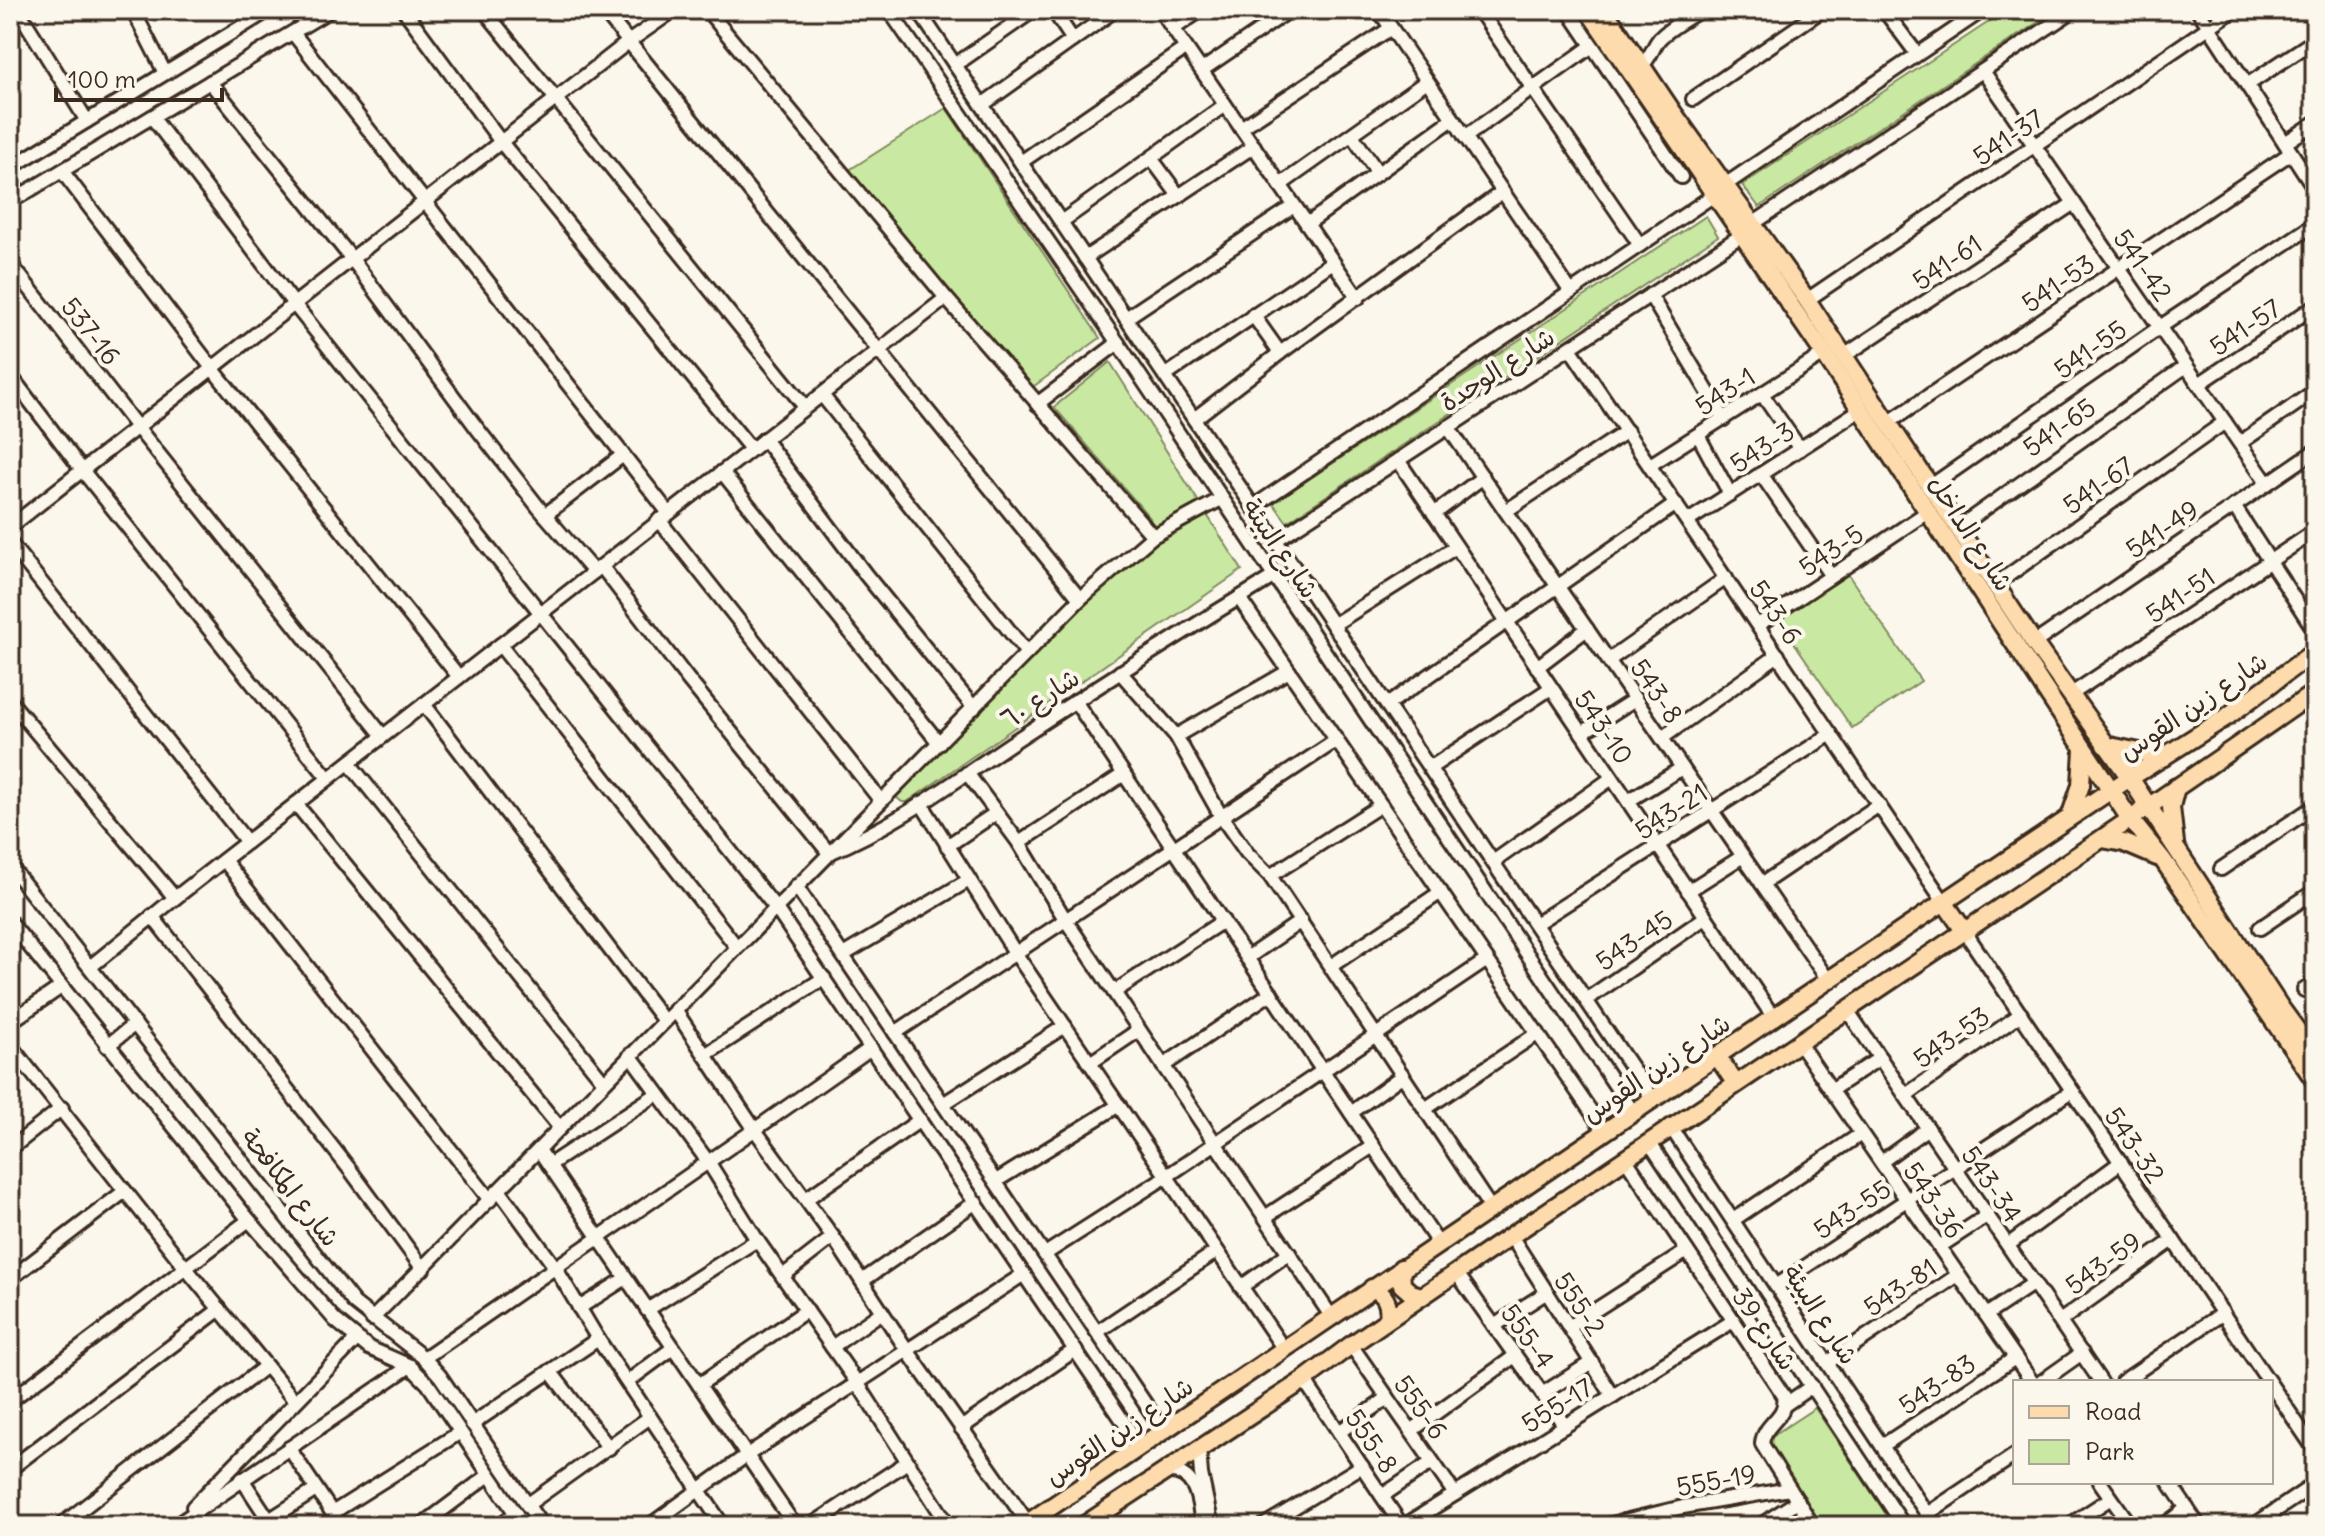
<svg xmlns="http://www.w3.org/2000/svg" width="2325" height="1536" font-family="Delius,'Playpen Sans Arabic',sans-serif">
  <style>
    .green { fill: #c9e9a2; stroke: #828a60; stroke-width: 2 }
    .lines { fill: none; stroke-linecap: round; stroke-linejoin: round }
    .minor-casing { stroke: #3b2a1e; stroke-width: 18 }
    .major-casing { stroke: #3b2a1e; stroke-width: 22 }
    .minor { stroke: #fbf7ec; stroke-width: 12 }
    .major { stroke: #fedbac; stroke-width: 16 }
    .labels { text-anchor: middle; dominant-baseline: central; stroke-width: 8; stroke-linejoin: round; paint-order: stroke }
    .street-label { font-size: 26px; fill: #3b2a1e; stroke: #fbf7ec }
  </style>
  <rect width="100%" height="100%" fill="#fbf7ec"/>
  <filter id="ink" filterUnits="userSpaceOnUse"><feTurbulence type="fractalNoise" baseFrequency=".0125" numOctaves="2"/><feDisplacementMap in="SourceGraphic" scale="16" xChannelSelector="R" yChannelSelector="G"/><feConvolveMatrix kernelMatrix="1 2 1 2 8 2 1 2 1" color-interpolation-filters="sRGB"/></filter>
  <g filter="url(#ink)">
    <g class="green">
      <polygon points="2007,10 2049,10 2049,15 1759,207 1742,185"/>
      <polygon points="946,108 1100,338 1026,392 843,174"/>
      <polygon points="1706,216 1718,236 1287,522 1273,503"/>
      <polygon points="1110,362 1242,570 907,802 902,802 896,797 900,788 1149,542 1152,526 1150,518 1054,407"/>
      <polygon points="1847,573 1921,681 1852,728 1779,620"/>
      <polygon points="1815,1408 1894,1526 1820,1526 1771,1447 1772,1436"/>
    </g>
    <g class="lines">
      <defs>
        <g id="minor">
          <polyline points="18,10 87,121"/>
          <polyline points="133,10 165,73"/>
          <polyline points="404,10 501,142 751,449"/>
          <polyline points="484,10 805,407"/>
          <polyline points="603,10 1080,599"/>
          <polyline points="889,10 1118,343 1633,1112"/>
          <polyline points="918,10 1652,1098"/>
          <polyline points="1053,10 1073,40"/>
          <polyline points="1160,10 1358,298"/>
          <polyline points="1379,10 1571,292"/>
          <polyline points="1479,10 1640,245"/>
          <polyline points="1568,10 1681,177"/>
          <polyline points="1884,10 1917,54"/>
          <polyline points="2198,10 2315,189"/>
          <polyline points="1173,29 1201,10"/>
          <polyline points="293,33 668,512"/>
          <polyline points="955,65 1034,10"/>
          <path d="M 1641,66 C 1652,57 1652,47 1660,38 C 1671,27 1687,19 1700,10"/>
          <polyline points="1202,70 1290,10"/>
          <polyline points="1983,71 2267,483"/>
          <polyline points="210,82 352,259 476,427 539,508 594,572"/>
          <polyline points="2247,85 2315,40"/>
          <polyline points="1693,99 1822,10"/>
          <polyline points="982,105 1115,10"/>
          <polyline points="152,117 294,304 775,907 1140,1446"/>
          <polyline points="1241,128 1391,28"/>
          <polyline points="1352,135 1378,173"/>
          <polyline points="1465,137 1592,46"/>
          <polyline points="2285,143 2315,123"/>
          <polyline points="1151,158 1179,196"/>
          <polyline points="1021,162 1186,48"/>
          <polyline points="10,168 269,10"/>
          <polyline points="62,171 212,368 459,677"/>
          <polyline points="1280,185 1427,81"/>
          <polyline points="1725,185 1983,10"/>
          <polyline points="10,202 330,10"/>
          <polyline points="1061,222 1225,105"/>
          <polyline points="1754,223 2074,10"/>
          <polyline points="1307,224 1453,119"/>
          <polyline points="1085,258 1254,146"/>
          <polyline points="10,263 137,427 383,736"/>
          <polyline points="1650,295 1724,419"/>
          <polyline points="1807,300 2234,10"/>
          <polyline points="1253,315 1280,353"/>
          <polyline points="1126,318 1294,206"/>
          <polyline points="1570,348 1944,902"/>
          <polyline points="1844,356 2074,203"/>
          <polyline points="10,375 82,470 328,778"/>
          <polyline points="1165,376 1333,262"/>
          <polyline points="2199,384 2315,306"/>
          <polyline points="1762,394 1800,449"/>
          <polyline points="822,395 1027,653"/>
          <polyline points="1037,404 1118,343"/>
          <polyline points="1194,419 1280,353 1502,192"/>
          <polyline points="1888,423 2291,153"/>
          <polyline points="1448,427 1828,980"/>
          <polyline points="1698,435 1730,494"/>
          <polyline points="764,439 866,575 974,708"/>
          <polyline points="2240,443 2315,391"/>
          <polyline points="1398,460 1774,1018"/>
          <polyline points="1650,465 1824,354"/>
          <polyline points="722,472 939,743"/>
          <polyline points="1761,474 1831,576"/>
          <polyline points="1931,486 2160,327 2315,224"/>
          <polyline points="2234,506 2315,631"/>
          <polyline points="1253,507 1714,195"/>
          <polyline points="1506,511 1627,431"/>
          <polyline points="1434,514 1483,477"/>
          <polyline points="545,515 623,455"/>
          <polyline points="659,520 881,801"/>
          <polyline points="1688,521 1860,410"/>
          <polyline points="10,527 627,43 674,10"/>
          <polyline points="1959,527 2186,366"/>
          <polyline points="1153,536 1221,499"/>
          <polyline points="1276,540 1742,235"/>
          <polyline points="10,543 247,842"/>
          <path d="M 602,567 L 687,678 L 829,853 C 896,826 956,780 1016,740 C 1101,684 1186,630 1273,577"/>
          <polyline points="1996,584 2225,422"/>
          <polyline points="1239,598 1605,1132"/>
          <polyline points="1333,625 1456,547"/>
          <polyline points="1758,625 1929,511"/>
          <polyline points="2034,643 2315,451"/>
          <polyline points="500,645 736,946"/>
          <polyline points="1609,660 1726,578"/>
          <polyline points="1537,667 1587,629"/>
          <polyline points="1120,672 1176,736 1221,816 1247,853 1270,876 1492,1210"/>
          <polyline points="2070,695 2315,531"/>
          <polyline points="10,701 175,898"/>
          <polyline points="1075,701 1438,1243"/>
          <polyline points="424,704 664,1021"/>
          <polyline points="1387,705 1676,504"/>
          <polyline points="1582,733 1635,699"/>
          <polyline points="1176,736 1289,671"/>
          <polyline points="1662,738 1778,655"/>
          <polyline points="349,763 604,1082"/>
          <polyline points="1430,768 1551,688"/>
          <polyline points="967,773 1019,843 1065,919 1331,1316"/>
          <polyline points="1628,801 1682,768"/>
          <polyline points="921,803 1016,954 1283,1348"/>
          <polyline points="296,804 560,1128"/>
          <polyline points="1019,843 1124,774"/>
          <polyline points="947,846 996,813"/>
          <polyline points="224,860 490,1200"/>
          <polyline points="1493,862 1612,778"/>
          <polyline points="10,866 354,1303 424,1358 440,1376 542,1526"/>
          <polyline points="2221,869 2315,806"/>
          <polyline points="1270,876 1381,805"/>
          <polyline points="1762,884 1879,805"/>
          <polyline points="796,886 1163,1430"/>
          <polyline points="1688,891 1743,856"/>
          <polyline points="152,916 351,1171 423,1269"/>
          <polyline points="10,922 249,1220 335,1320 369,1348 410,1366 428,1384 524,1526"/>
          <polyline points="1535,924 1831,734"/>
          <polyline points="2260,928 2315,891"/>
          <polyline points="1965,932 2269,1382"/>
          <polyline points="843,955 969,880"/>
          <polyline points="1247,958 1301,921"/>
          <polyline points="1331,966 1441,892"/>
          <polyline points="90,967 175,898 946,298"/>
          <polyline points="2304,990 2315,983"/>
          <polyline points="1114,992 1223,921"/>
          <polyline points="1586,1000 1706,917"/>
          <polyline points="675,1010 755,1130 833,1237 907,1350 1028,1523"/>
          <polyline points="1847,1010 2101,1382"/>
          <polyline points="10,1022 61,987"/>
          <polyline points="895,1033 1337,740"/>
          <polyline points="1799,1043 2032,1382"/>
          <polyline points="10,1045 185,1267 295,1401"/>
          <polyline points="107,1046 135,1024"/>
          <polyline points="630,1055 709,1163 757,1240 858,1384 949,1526"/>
          <polyline points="705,1055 824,978"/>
          <polyline points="1090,1063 1139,1030"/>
          <polyline points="1163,1066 1271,993"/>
          <polyline points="1831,1090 1880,1058"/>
          <polyline points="1906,1095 2021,1014"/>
          <polyline points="943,1104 1065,1026"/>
          <polyline points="1425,1109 1538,1033"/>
          <polyline points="1351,1113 1403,1075"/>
          <polyline points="1670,1126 1935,1526"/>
          <polyline points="1649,1142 1904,1526"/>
          <polyline points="10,1149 62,1108"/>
          <polyline points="539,1150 795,1526"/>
          <path d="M 1625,1158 L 1784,1396 C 1788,1418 1763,1423 1762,1444 L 1813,1526"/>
          <polyline points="1881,1162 1928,1128"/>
          <polyline points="549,1165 657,1094"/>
          <polyline points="996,1181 1119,1105"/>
          <polyline points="499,1190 555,1267 598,1339 723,1526"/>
          <polyline points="806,1199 920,1120"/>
          <polyline points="1265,1217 1373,1146"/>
          <polyline points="1733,1220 1861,1134"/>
          <polyline points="1511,1236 1613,1396"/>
          <polyline points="2008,1245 2121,1162"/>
          <polyline points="1939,1247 1988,1215"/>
          <polyline points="1045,1254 1167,1176 1487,960"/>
          <polyline points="1456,1272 1565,1426"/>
          <polyline points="784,1275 833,1237"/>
          <polyline points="10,1279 125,1191"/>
          <polyline points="862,1281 976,1202"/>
          <polyline points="1776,1286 2072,1091"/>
          <polyline points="1241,1287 1289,1253"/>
          <polyline points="579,1308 626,1278"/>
          <polyline points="647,1310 757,1240"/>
          <polyline points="1986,1315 2034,1283"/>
          <polyline points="372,1319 1080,599 1153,536 946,298 707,10"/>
          <polyline points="2060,1321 2173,1240"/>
          <polyline points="1494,1326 1547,1292"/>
          <polyline points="1569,1327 1687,1251"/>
          <polyline points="1097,1332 1217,1251"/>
          <polyline points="1351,1345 1455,1494"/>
          <polyline points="832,1347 882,1312"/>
          <path d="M 424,1358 C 573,1255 723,1153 871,1048"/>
          <polyline points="1827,1363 1958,1275"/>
          <polyline points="550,1371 609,1448"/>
          <polyline points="1304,1380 1402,1526"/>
          <polyline points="627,1382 673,1348"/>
          <polyline points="2041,1382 2082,1353"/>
          <polyline points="2122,1382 2223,1313"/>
          <polyline points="699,1385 807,1310"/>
          <polyline points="2271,1385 2315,1450"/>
          <polyline points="1542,1394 1592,1362"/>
          <polyline points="10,1401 249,1220"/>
          <polyline points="1786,1404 1812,1386"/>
          <polyline points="472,1424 598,1339"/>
          <polyline points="961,1428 1075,1350"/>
          <polyline points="1411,1431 1515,1356"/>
          <polyline points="1339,1432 1388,1398"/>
          <polyline points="1882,1446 2015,1358"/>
          <polyline points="289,1448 341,1526"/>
          <polyline points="1199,1449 1201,1474 1212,1526"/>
          <polyline points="10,1469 220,1309"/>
          <path d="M 1165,1472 C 1197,1469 1199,1501 1202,1526"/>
          <polyline points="242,1479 271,1523"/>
          <polyline points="2100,1482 2131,1526"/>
          <polyline points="2169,1482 2199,1526"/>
          <polyline points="1382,1496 1432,1462"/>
          <polyline points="527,1505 650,1417"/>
          <polyline points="193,1507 356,1340"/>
          <polyline points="332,1513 459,1433"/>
          <polyline points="1927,1514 2015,1455"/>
          <polyline points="269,1520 316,1490"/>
          <polyline points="60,1526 266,1366"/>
          <polyline points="175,1526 410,1366"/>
          <polyline points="421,1526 489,1475"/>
          <polyline points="497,1526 516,1514"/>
          <polyline points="649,1526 747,1455 1024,1274"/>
          <polyline points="810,1526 906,1463"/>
          <polyline points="1263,1526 1362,1466"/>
          <polyline points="1404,1526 1733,1321"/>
          <polyline points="1603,1526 1683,1507 1790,1489"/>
          <polyline points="1759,1526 1798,1501"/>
          <polyline points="2068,1526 2111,1498"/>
          <polyline points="2163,1526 2187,1508"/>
          <polyline points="2253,1526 2315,1484"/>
        </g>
        <g id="major">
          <polyline points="1588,10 1824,354 2130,819 2163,860 2315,1081"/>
          <polyline points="1604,10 1674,114 1807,300 2034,643 2130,778 2280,1007 2315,1055"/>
          <polyline points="2105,745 2164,757"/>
          <polyline points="2070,817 2081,785 2083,749"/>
          <polyline points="2102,839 2124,843 2157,857"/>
          <polyline points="2175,843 2171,807 2176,787"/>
          <polyline points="1944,902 1965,932"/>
          <polyline points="1717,1056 1736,1084"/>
          <polyline points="1401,1268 1402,1285 1411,1293 1421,1296"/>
          <path d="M 1372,1288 C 1386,1294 1390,1304 1388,1319"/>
          <polyline points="1023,1526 1944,902 2111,790 2228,716 2315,651"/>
          <path d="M 1083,1526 L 1304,1380 L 1351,1345 C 1670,1125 1997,914 2315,692"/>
        </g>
      </defs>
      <use href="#minor" class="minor-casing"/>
      <use href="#major" class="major-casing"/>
      <use href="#minor" class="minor"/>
      <use href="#major" class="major"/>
    </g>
  </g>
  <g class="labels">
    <g class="street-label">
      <text transform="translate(2008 137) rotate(-34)">541-37</text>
      <text transform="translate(1947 262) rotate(-34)">541-61</text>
      <text transform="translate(2143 265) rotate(55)">541-42</text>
      <text transform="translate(2058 283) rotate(-34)">541-53</text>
      <text transform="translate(2245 327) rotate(-34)">541-57</text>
      <text transform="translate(91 331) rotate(52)">537-16</text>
      <text transform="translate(2090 349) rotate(-35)">541-55</text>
      <text transform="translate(1497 369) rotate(-33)">شارع الوحدة</text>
      <text transform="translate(1725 391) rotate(-33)">543-1</text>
      <text transform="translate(2059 427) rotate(-35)">541-65</text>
      <text transform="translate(1762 447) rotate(-33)">543-3</text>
      <text transform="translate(2098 485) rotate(-35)">541-67</text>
      <text transform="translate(2162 529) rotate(-34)">541-49</text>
      <text transform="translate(1971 533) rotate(57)">شارع الداخل</text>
      <text transform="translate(1281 548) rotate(56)">شارع البيئة</text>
      <text transform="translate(1831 550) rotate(-34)">543-5</text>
      <text transform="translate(2180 595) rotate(-34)">541-51</text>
      <text transform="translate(1776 612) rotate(56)">543-6</text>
      <text transform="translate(1657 691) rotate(56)">543-8</text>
      <text transform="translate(1040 698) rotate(-33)">شارع ٦٠</text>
      <text transform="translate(2193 706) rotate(-34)">شارع زين القوس</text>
      <text transform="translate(1604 727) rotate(56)">543-10</text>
      <text transform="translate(1671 811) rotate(-33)">543-21</text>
      <text transform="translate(1634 940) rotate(-34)">543-45</text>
      <text transform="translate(1951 1037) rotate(-35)">543-53</text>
      <text transform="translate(1656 1068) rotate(-34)">شارع زين القوس</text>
      <text transform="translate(2135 1145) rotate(56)">543-32</text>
      <text transform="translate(1992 1184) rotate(56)">543-34</text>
      <text transform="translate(291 1187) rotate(52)">شارع المكافحة</text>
      <text transform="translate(1934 1200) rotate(56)">543-36</text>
      <text transform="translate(1852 1209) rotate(-33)">543-55</text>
      <text transform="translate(2103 1263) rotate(-36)">543-59</text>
      <text transform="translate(1900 1287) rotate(-34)">543-81</text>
      <text transform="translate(1580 1304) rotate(57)">555-2</text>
      <text transform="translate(1821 1314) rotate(57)">شارع البيئة</text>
      <text transform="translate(1765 1329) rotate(56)">شارع 39</text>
      <text transform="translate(1528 1336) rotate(55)">555-4</text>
      <text transform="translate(1937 1384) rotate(-34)">543-83</text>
      <text transform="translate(1557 1405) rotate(-32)">555-17</text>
      <text transform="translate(1421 1407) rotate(55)">555-6</text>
      <text transform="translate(1119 1431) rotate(-34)">شارع زين القوس</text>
      <text transform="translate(1372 1441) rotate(56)">555-8</text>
      <text transform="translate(1716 1480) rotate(-10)">555-19</text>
    </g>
  </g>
  <rect width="2325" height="1536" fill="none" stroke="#fbf7ec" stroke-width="40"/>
  <rect x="20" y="20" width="2285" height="1496" fill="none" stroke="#3b2a1e" stroke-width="3" filter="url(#ink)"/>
  <rect x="2013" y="1380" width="260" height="104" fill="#fbf7ec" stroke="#aea59a" stroke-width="2"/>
  <rect x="2029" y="1406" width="40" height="12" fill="#fedbac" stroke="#aea59a" stroke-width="2"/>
  <text x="2085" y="1420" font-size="24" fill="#3b2a1e">Road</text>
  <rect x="2029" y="1440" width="40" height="24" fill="#c9e9a2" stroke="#aea59a" stroke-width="2"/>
  <text x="2085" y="1460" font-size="24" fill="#3b2a1e">Park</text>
  <path d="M56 88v12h166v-12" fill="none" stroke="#3b2a1e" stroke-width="4"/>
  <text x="68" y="88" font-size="24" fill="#3b2a1e" stroke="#fbf7ec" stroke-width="6" paint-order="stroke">100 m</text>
</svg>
